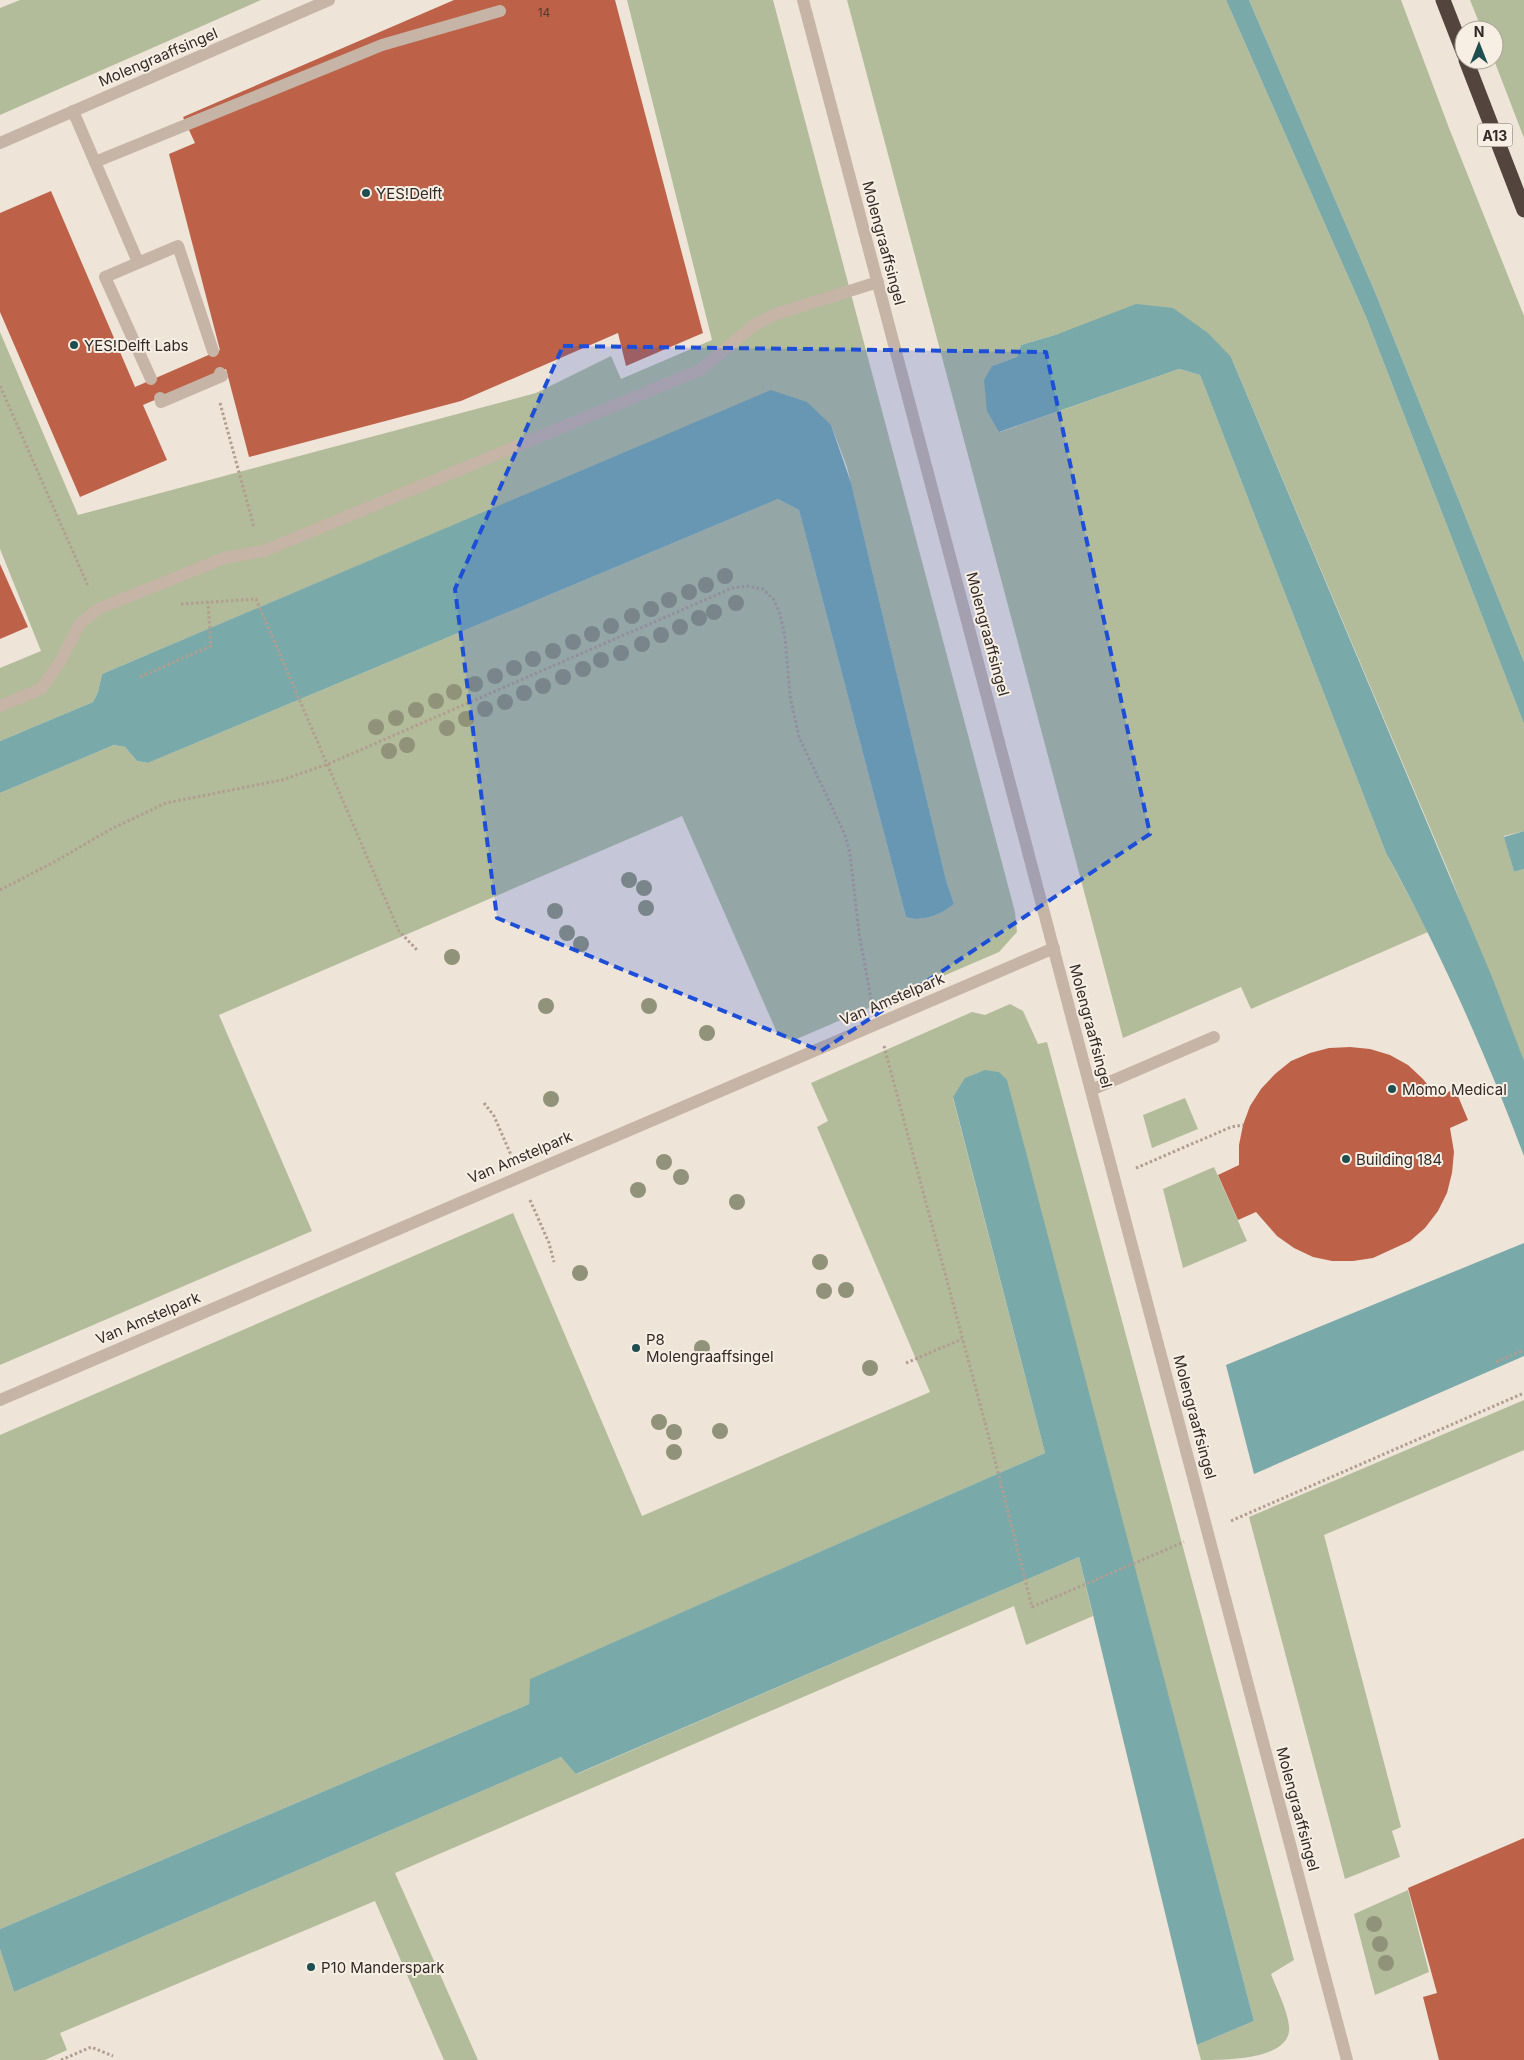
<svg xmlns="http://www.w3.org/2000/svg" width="1524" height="2060" font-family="Inter,sans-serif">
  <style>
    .green { fill: #b2bc9a }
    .water { fill: #7aa9aa }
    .building { fill: #bd6248 }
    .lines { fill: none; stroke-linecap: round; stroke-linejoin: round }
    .path { stroke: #b19e90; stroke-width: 3; stroke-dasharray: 2.5 2.5; stroke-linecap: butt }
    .service { stroke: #c6b4a6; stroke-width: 12 }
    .minor { stroke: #c6b4a6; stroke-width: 12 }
    .motorway { stroke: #53443e; stroke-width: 15 }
    .tree { fill: #909279 }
    .marked { fill: #1d4ed8; fill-opacity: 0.2; stroke: #1d4ed8; stroke-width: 4; stroke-dasharray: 10 6; stroke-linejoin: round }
    .poi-dot { fill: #1f4e50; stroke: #f7eee4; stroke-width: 2 }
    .labels { text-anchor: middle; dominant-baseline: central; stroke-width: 4; stroke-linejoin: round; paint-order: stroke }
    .number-label { font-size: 12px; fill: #55382e }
    .shield { fill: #f7eee4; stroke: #6d655f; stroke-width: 1 }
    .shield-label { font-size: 14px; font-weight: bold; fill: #322a26 }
    .street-label { font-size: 15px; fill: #322a26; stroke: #f7eee4 }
    .poi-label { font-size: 15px; fill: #322a26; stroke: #f7eee4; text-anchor: start }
  </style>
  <rect width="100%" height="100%" fill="#efe4d8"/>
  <g class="green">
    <polygon points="20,0 261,0 0,115 0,8"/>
    <path d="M 627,0 L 773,0 L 1015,912 L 1017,932 L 999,952 L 792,1041 L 778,1035 L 682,816 L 219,1015 L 312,1231 L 0,1365 L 0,793 L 114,745 L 125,747 L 137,761 L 148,763 L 778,499 L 799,510 L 906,917 C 920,923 943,914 954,904 L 946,880 L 847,467 L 831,425 L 771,391 L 102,674 L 98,692 L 93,702 L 0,741 L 0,668 L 41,651 L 0,549 L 0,332 L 78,515 L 536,393 L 611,356 L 621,379 L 712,340 Z"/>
    <polygon points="847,0 1226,0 1366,317 1524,724 1524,831 1504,836 1514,872 1524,869 1524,1066 1450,875 1231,357 1058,334 1021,345 1017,357 992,366 1000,432 1179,369 1200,375 1386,853 1428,932 1251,1009 1241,987 1123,1038"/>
    <polygon points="1249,0 1401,0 1449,128 1524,316 1524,662 1375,292"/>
    <polygon points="1470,0 1524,0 1524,138 1494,60 1494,30 1482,30"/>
    <path d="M 1010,1004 L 1023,1011 L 1038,1044 L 1047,1042 L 1294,1960 L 1271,1974 C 1277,1990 1287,2009 1289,2026 C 1293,2060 1225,2060 1201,2060 L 1197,2045 L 1254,2021 L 1121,1517 L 999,1072 C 974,1069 965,1077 953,1098 L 1045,1453 L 531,1679 L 529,1704 L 0,1929 L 0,1435 L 513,1213 L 642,1516 L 930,1392 L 817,1127 L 828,1121 L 811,1083 L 972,1012 L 985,1015 Z"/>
    <polygon points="1185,1098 1198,1129 1152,1148 1143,1115"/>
    <polygon points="1214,1167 1247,1241 1183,1268 1163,1189"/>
    <polygon points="1524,1400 1524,1450 1324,1535 1401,1827 1392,1831 1400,1857 1345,1879 1249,1517"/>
    <polygon points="1079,1557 1093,1616 1026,1645 1014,1606 395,1873 478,2060 444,2060 375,1901 60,2033 67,2050 45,2060 0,2060 0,1949 14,1992 561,1757 577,1774"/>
    <polygon points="1408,1890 1429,1972 1375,1995 1354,1914"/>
  </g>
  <g class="water">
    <polygon points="1226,0 1249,0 1375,292 1524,662 1524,724 1366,317"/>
    <path d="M 1136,304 L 1173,308 L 1208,333 L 1231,357 L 1492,977 L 1524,1061 L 1524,1156 C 1485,1052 1440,951 1386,853 L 1200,375 L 1179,369 L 999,432 L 987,411 L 984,380 L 992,366 L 1017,357 L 1021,345 L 1058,334 Z"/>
    <path d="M 771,390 L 807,402 L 831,425 L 851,483 L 946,880 L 954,904 C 943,914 920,923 906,917 L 799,510 L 778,499 L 148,763 L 137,761 L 125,747 L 114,745 L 0,793 L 0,741 L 93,702 L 98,692 L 102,674 Z"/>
    <polygon points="1524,831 1524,869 1514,872 1504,837"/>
    <polygon points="985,1070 999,1072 1007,1080 1254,2021 1197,2045 1079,1557 576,1774 561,1757 14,1992 0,1949 0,1929 529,1704 530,1679 1045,1453 953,1097 965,1078"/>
    <polygon points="1524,1243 1524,1356 1254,1474 1226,1365"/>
  </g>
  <g class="building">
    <polygon points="454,0 615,0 703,333 626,366 618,333 461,401 249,457 226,369 143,405 167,460 80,497 0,312 0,213 51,191 135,387 220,350 169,154 195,143 183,117"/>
    <polygon points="0,564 28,627 0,639"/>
    <polygon points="1350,1047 1370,1049 1390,1055 1408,1065 1423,1079 1437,1097 1455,1089 1468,1120 1450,1128 1454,1152 1452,1173 1447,1193 1438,1211 1425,1228 1410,1241 1373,1258 1353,1261 1332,1261 1313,1257 1294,1248 1277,1236 1256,1212 1238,1220 1218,1175 1239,1165 1239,1145 1243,1125 1250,1106 1261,1089 1275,1074 1291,1061 1310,1053 1329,1048"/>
    <polygon points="1524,1838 1524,2060 1439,2060 1423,1997 1437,1993 1408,1888"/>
  </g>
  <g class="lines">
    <g class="path">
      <polyline points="0,386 88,586"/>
      <polyline points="220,403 254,527"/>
      <polyline points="181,604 256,599 399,931 417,950"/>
      <polyline points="140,677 211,646 208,602"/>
      <polyline points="0,890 56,861 111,829 166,803 282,780 328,764 732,588 747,586 763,589 774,600 780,614 785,637 790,696 799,737 845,835 850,854 859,933 871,999"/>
      <polyline points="884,1046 991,1445 1032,1607 1184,1542"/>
      <polyline points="484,1103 494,1116 511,1155"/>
      <polyline points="1136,1168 1231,1127 1243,1125"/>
      <polyline points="530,1200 549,1243 554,1262"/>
      <polyline points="1496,1362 1524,1350"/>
      <polyline points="906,1363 962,1339"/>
      <polyline points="1231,1521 1524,1393"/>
      <polyline points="61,2060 91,2047 113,2056"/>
    </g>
    <g class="service">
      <polyline points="73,111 138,262"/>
      <polyline points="95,162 382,45 500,11"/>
      <polyline points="151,379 105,277 178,246 213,351"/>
      <polyline points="160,398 161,402 222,376 220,373"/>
      <polyline points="0,706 41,689 60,662 79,625 98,609 224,558 264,551 700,370 754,325 776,314 878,282"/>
      <polyline points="1091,1090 1214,1037"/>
    </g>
    <g class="minor">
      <polyline points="803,0 1347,2060"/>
      <polyline points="0,143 329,0"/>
      <polyline points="0,1400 1054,948"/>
    </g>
    <g class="motorway">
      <polyline points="1443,0 1464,54"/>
      <polyline points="1466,60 1524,210"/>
    </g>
  </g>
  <g class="tree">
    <circle cx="725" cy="576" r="8"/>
    <circle cx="706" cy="585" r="8"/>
    <circle cx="689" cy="592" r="8"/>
    <circle cx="669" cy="600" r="8"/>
    <circle cx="736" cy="603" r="8"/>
    <circle cx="651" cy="609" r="8"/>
    <circle cx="714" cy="612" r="8"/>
    <circle cx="632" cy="616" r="8"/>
    <circle cx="699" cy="618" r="8"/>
    <circle cx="611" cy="626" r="8"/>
    <circle cx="680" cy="627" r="8"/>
    <circle cx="592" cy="634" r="8"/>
    <circle cx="661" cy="635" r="8"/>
    <circle cx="573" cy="642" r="8"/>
    <circle cx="642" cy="644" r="8"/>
    <circle cx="553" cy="651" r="8"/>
    <circle cx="621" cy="653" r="8"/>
    <circle cx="533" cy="659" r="8"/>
    <circle cx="601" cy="660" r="8"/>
    <circle cx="514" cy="668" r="8"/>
    <circle cx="583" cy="669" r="8"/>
    <circle cx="495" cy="676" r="8"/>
    <circle cx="563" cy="677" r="8"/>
    <circle cx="475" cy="684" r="8"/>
    <circle cx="543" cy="686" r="8"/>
    <circle cx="454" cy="692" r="8"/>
    <circle cx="524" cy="693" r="8"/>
    <circle cx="436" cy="701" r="8"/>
    <circle cx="505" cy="702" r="8"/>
    <circle cx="485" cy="709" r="8"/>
    <circle cx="416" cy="710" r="8"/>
    <circle cx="396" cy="718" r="8"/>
    <circle cx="466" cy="719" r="8"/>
    <circle cx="376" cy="727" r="8"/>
    <circle cx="447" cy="728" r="8"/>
    <circle cx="407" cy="745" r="8"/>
    <circle cx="389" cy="751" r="8"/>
    <circle cx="629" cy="880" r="8"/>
    <circle cx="644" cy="888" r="8"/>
    <circle cx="646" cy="908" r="8"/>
    <circle cx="555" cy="911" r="8"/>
    <circle cx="567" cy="933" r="8"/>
    <circle cx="581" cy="944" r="8"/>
    <circle cx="452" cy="957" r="8"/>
    <circle cx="546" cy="1006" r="8"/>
    <circle cx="649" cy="1006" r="8"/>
    <circle cx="707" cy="1033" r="8"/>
    <circle cx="551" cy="1099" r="8"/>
    <circle cx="664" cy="1162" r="8"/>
    <circle cx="681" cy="1177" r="8"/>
    <circle cx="638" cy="1190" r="8"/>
    <circle cx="737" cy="1202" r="8"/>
    <circle cx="820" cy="1262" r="8"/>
    <circle cx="580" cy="1273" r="8"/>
    <circle cx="846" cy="1290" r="8"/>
    <circle cx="824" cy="1291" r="8"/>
    <circle cx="702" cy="1348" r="8"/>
    <circle cx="870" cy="1368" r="8"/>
    <circle cx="659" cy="1422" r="8"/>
    <circle cx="720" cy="1431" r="8"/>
    <circle cx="674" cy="1432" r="8"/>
    <circle cx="674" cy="1452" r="8"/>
    <circle cx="1374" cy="1924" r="8"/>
    <circle cx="1380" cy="1944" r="8"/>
    <circle cx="1386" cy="1963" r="8"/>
  </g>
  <path class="marked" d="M 563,346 L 1046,352 L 1150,834 L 821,1051 L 497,918 L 455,589 Z"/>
  <g class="poi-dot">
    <circle cx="366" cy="193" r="5"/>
    <circle cx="74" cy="345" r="5"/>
    <circle cx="1392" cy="1089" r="5"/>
    <circle cx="1346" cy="1159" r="5"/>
    <circle cx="636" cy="1348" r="5"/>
    <circle cx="311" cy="1967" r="5"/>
  </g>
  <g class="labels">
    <g class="number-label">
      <text x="544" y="12">14</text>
    </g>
    <rect class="shield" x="1477.5" y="123.5" width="35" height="23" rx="4"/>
    <g class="shield-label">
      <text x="1495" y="135">A13</text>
    </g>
    <g class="street-label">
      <text transform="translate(158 57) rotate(-23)">Molengraaffsingel</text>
      <text transform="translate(884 243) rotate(75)">Molengraaffsingel</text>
      <text transform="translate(988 634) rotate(75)">Molengraaffsingel</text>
      <text transform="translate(892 999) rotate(-23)">Van Amstelpark</text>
      <text transform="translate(1091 1026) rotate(75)">Molengraaffsingel</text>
      <text transform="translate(520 1157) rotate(-23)">Van Amstelpark</text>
      <text transform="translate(148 1318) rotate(-23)">Van Amstelpark</text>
      <text transform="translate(1195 1417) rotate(75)">Molengraaffsingel</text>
      <text transform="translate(1298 1809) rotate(75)">Molengraaffsingel</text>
    </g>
    <g class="poi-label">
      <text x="376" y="193">YES!Delft</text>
      <text x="84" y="345">YES!Delft Labs</text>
      <text x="1402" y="1089">Momo Medical</text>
      <text x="1356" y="1159">Building 184</text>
      <text x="646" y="1339">P8<tspan x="646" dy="17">Molengraaffsingel</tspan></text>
      <text x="321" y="1967">P10 Manderspark</text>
    </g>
  </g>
  <g transform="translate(1479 45)"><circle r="24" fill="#f7eee4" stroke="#a8a098"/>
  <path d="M0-4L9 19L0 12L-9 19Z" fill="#1f4e50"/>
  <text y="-8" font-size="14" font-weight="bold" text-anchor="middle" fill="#322a26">N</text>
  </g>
</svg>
